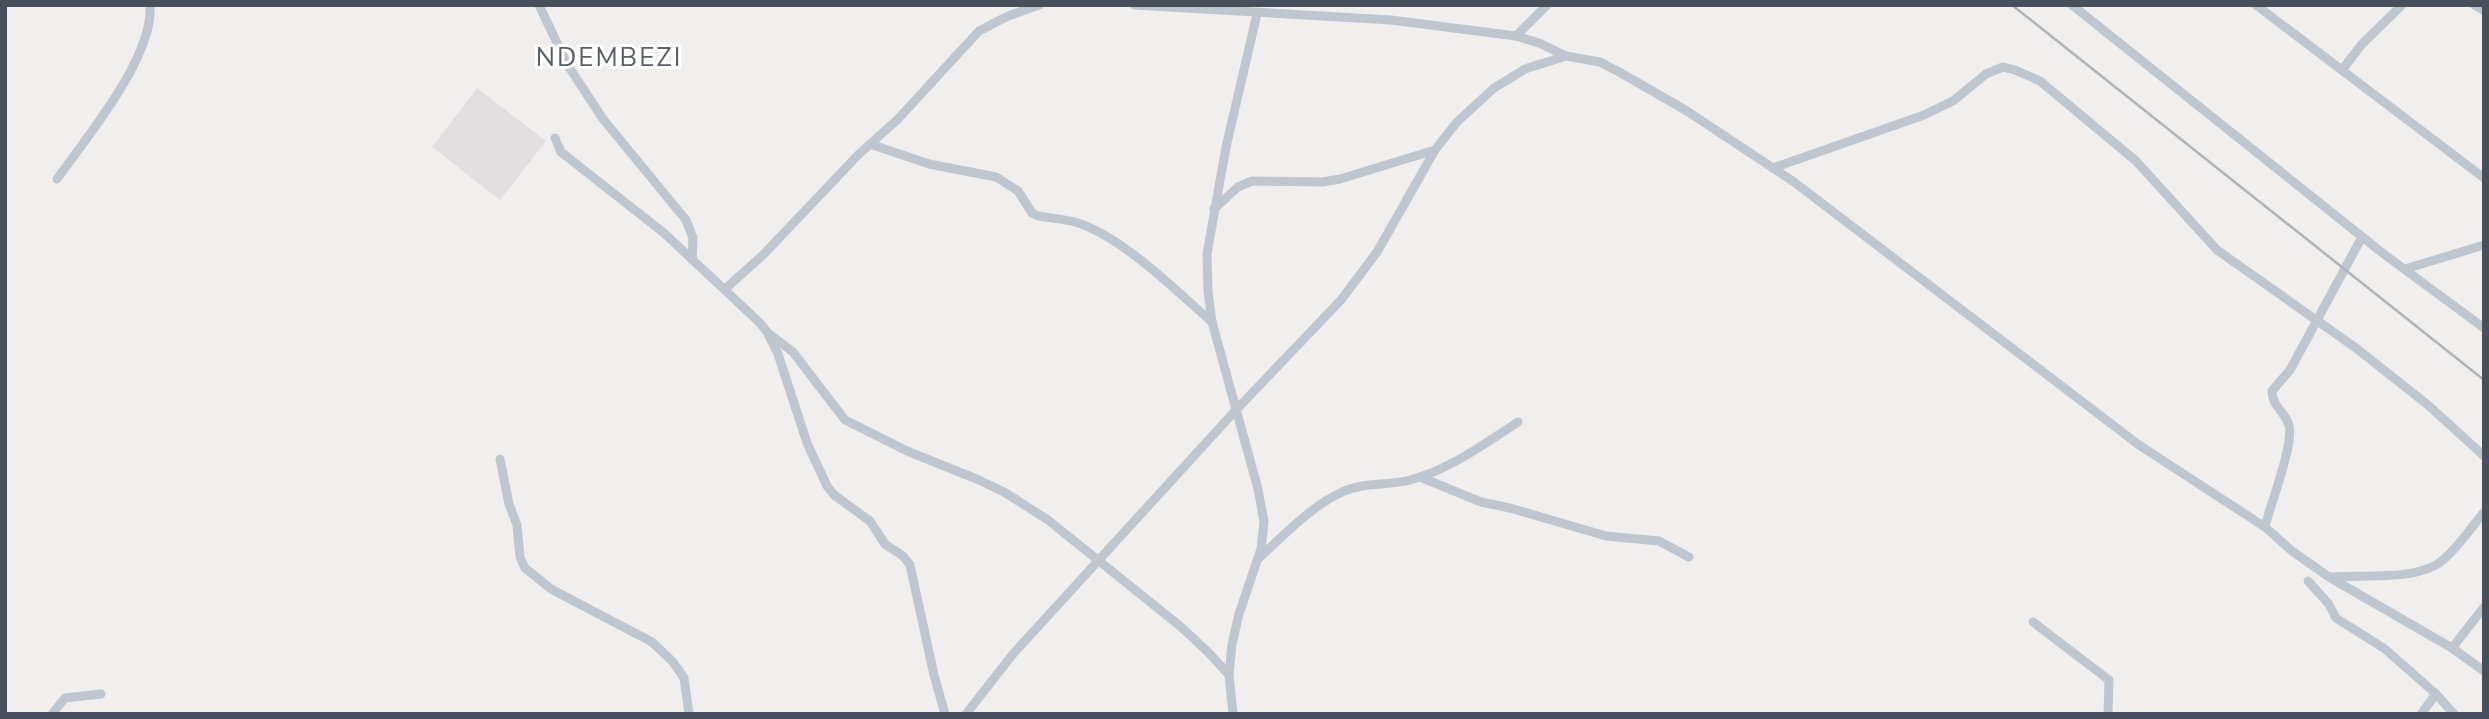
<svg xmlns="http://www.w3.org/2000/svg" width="2489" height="719" font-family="'Nunito Sans',sans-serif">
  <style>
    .education { fill: #e2dfe0 }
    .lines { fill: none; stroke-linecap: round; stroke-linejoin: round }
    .minor { stroke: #bec7d0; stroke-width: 9 }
    .rail { stroke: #b0b3b9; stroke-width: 2.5 }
    .labels { text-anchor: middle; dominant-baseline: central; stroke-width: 6; stroke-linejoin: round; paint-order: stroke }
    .quarter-label { font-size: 26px; letter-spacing: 2px; fill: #5b5e63; stroke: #fff }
  </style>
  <rect width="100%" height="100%" fill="#f1eeee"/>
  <polygon class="education" points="477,88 546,141 500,200 432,147"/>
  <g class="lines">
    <g class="minor">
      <polyline points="539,5 567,64 603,119 686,220 693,238 692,260"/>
      <polyline points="1134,5 1391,20 1516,36 1539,43 1566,56"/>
      <polyline points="2072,5 2385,255 2484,328"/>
      <polyline points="2256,5 2484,178"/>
      <polyline points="2474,5 2484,11"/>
      <polyline points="1516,36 1547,5"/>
      <polyline points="2342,70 2362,44 2402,5"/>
      <polyline points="555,138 561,152 664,233 760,323 767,332 778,354 807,443 827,486 834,495 870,521 885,544 903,556 910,565 934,675 945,714"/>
      <path d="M 870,144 L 929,164 L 996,177 L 1018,191 L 1032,213 L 1038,216 C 1050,218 1063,219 1075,222 C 1122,236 1175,290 1212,322"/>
      <polyline points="1773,168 1924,115 1953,101 1986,74 2003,67 2015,70 2040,81 2136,161 2217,250 2356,348 2428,405 2484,456"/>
      <path d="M 57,179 C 87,137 154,57 150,5"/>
      <polyline points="1214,209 1238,187 1252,181 1323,182 1340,179 1435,150"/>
      <polyline points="2405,269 2484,245"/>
      <polyline points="725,289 764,254 858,155 898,119 979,31 1008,16 1039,5"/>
      <polyline points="768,333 793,352 845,420 907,451 979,480 1004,492 1048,520 1180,626 1208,652 1229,675"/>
      <polyline points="500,459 509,504 517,525 520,557 525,568 551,589 652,642 673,662 684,678 689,714"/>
      <polyline points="1420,477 1481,502 1510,508 1606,536 1659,541 1689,557"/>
      <path d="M 2265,527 C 2270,505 2294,445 2289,425 C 2285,412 2272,406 2272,391 L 2290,370 L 2362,237"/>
      <path d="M 1259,558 C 1285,534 1310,507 1342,492 C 1363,482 1388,486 1410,480 C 1449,470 1484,444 1518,422"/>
      <path d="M 2331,577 C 2363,574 2419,582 2444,559 C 2459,546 2471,528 2484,512"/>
      <polyline points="2308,581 2328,603 2336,618 2385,649 2436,694 2454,714"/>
      <polyline points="2033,622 2109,680 2108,714"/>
      <polyline points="2452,648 2484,607"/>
      <polyline points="52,714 65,698 101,694"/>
      <polyline points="966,714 1013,654 1235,411 1341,300 1377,252 1435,150 1457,122 1494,88 1525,69 1566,56 1600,62 1621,73 1687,111 1794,182 2139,445 2265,527 2292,551 2329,577 2452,648 2484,671"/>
      <polyline points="1233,714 1229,675 1232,644 1239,614 1261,549 1264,522 1258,489 1212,322 1208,291 1207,254 1226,147 1257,14"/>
      <polyline points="2421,714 2436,694"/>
    </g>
    <polyline class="rail" points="2012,5 2484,380"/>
  </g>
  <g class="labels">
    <g class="quarter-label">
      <text x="609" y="57">NDEMBEZI</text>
    </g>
  </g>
  <rect width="2489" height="719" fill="none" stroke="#46505c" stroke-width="14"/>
</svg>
